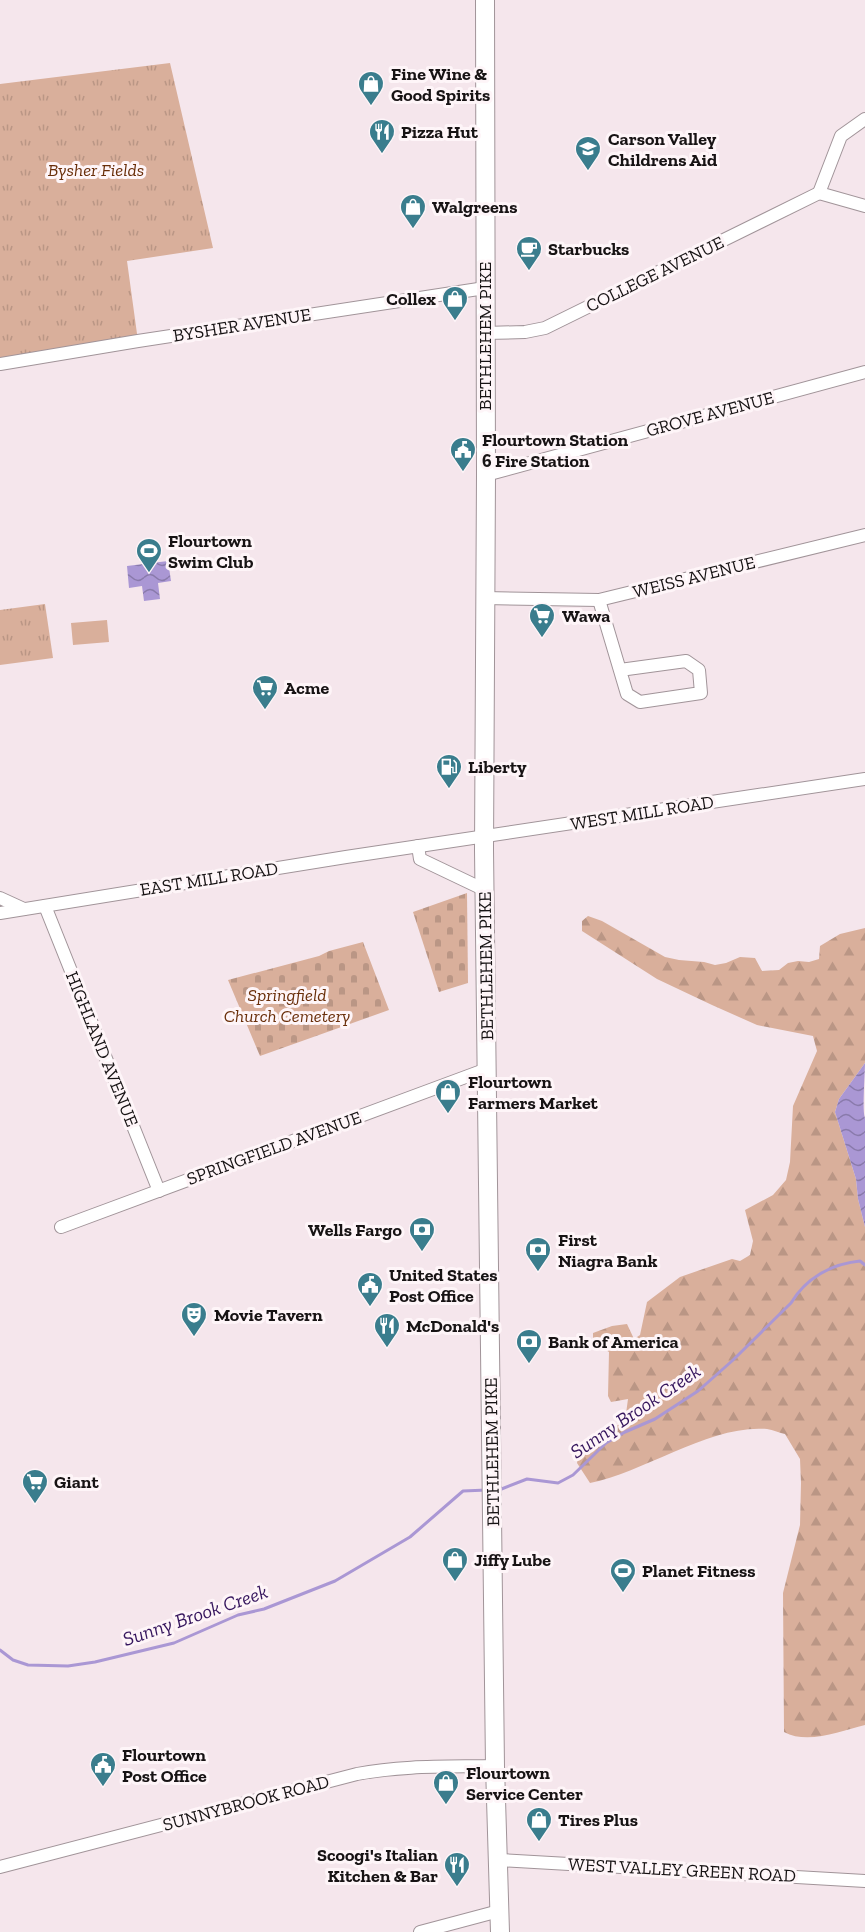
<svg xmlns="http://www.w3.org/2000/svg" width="865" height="1932" font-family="'Zilla Slab',serif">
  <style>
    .grass { fill: #d9af9b }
    .forest { fill: url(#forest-firs) }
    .cemetery { fill: url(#cemetery-stones) }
    .park { fill: url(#park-tufts) }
    .water { fill: url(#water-waves) }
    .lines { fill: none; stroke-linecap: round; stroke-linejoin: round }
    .stream { stroke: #aa97d4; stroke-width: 3 }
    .minor-casing { stroke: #a19499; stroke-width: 14 }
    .primary-casing { stroke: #a19499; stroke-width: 20 }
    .minor { stroke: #fff; stroke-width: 12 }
    .primary { stroke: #fff; stroke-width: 18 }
    .labels { text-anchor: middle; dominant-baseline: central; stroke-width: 6; stroke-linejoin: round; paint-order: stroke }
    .poi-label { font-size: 18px; font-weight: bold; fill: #171314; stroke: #fef5f8; text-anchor: start }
    .park-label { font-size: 18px; font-style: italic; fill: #692e09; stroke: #fef5f8 }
    .street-label { font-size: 18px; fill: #171314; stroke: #fef5f8 }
    .water-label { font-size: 20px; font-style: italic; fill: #35155d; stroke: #fef5f8 }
  </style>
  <defs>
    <pattern id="forest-firs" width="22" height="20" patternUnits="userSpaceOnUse" patternTransform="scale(1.5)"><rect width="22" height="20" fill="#d9af9b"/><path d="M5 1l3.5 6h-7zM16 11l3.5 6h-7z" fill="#ba9685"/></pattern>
    <pattern id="cemetery-stones" width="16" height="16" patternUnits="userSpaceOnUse" patternTransform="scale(1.5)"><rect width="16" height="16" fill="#d9af9b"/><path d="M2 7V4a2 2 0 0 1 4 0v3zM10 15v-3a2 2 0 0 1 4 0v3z" fill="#ba9685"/></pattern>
    <pattern id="park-tufts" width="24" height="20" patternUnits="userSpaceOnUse" patternTransform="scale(1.5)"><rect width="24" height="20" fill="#d9af9b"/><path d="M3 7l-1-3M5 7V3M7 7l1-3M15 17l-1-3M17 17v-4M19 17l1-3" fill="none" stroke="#ba9685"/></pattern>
    <pattern id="water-waves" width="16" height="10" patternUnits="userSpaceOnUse" patternTransform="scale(1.5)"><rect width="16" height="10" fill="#aa97d4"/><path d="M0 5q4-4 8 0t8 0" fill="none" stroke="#897aab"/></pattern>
  </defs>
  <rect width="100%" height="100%" fill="#f5e6ec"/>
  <polygon class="grass" points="107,620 109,642 73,645 71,623"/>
  <path class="forest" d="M 588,916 L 602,921 L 665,957 L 679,960 L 704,962 L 715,965 L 726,963 L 740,957 L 755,958 L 762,971 L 779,970 L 788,963 L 798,961 L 809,962 L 819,959 L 820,946 L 840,934 L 865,928 L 865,1063 L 839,1099 L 835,1112 L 856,1179 L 858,1199 L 865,1227 L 865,1725 C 840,1731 808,1745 784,1732 L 783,1593 L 800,1525 L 801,1483 L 800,1459 L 785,1434 C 780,1433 773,1430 767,1429 C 711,1424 645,1472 590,1483 L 577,1463 C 581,1443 609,1431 625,1421 L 628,1399 L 611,1402 L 608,1396 L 609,1352 L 593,1342 L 593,1333 L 612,1326 L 627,1324 L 634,1339 L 640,1335 L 647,1302 L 680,1277 L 732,1259 L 740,1261 L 750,1255 L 753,1241 L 745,1210 L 773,1195 L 786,1180 L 790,1162 L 793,1106 L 817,1051 L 813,1036 L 757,1025 L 712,1005 L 657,979 L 582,931 L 582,921 Z"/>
  <g class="cemetery">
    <polygon points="467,893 468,983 439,992 413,912"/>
    <polygon points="363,942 389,1010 260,1056 228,980 319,956 329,951"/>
  </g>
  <g class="park">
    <polygon points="170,63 213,248 127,261 138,341 0,364 0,84"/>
    <polygon points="45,604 53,658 0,665 0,610"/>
  </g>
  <g class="water">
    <polygon points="168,561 171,581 158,583 160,599 144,601 142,586 129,588 127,566"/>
    <path d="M 865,1063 C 865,1075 862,1111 865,1118 L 865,1227 L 858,1199 L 856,1179 L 835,1112 L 839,1099 Z"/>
  </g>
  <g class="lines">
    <g class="stream">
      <path d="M 499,1490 L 527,1479 L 558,1483 L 573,1475 L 606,1443 L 625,1432 L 655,1419 L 698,1391 L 732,1361 L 791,1303 C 806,1278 831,1264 860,1261 L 865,1265"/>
      <polyline points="0,1650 13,1660 28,1665 68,1666 95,1662 174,1643 238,1615 264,1609 335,1581 410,1537 463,1491 487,1490"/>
    </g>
    <defs>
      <g id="minor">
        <polyline points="819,193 841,136 865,119"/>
        <polyline points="819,193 865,206"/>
        <polyline points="485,333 525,332 545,328 819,193"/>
        <polyline points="0,364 138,341 485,288"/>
        <polyline points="486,475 865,372"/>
        <polyline points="484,598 599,600 865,535"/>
        <polyline points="599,600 627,694 640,702 701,693 699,670 686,661 620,670"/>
        <polyline points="418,846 420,859 485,890"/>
        <polyline points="0,898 24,909"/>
        <polyline points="45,906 159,1191"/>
        <polyline points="0,913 346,857 865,779"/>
        <polyline points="61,1227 487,1069"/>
        <polyline points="499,1860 865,1881"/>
        <path d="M 0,1867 L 357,1774 C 403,1765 449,1767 495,1766"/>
        <polyline points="420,1932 499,1911"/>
      </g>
      <polyline id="primary" points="485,0 486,475 484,850 495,1766 500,1932"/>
    </defs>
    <use href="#minor" class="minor-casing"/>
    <use href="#primary" class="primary-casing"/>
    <use href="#minor" class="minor"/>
    <use href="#primary" class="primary"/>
  </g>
  <defs>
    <symbol id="shop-pin" viewBox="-11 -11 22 30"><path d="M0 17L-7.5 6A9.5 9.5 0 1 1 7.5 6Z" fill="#3a7d8d" stroke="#fef5f8"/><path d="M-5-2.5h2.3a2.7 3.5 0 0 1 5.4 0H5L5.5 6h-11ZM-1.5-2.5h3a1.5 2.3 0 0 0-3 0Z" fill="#fff"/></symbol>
    <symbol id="restaurant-pin" viewBox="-11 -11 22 30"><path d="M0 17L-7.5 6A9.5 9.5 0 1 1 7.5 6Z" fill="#3a7d8d" stroke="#fef5f8"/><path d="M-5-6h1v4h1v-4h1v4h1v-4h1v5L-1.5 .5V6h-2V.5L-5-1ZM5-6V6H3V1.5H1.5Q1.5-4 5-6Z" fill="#fff"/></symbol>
    <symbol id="school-pin" viewBox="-11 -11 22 30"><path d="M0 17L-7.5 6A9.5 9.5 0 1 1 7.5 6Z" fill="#3a7d8d" stroke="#fef5f8"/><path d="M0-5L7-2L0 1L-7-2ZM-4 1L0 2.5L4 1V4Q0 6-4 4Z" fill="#fff"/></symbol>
    <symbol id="cafe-pin" viewBox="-11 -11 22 30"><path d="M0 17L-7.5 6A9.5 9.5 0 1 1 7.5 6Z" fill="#3a7d8d" stroke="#fef5f8"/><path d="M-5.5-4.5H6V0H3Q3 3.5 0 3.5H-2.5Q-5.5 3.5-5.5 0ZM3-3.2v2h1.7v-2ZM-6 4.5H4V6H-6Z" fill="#fff"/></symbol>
    <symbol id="civic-pin" viewBox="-11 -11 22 30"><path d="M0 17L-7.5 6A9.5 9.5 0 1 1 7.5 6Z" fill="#3a7d8d" stroke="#fef5f8"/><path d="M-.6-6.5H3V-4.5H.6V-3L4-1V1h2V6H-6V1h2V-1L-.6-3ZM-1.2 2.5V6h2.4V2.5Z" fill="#fff"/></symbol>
    <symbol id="stadium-pin" viewBox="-11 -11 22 30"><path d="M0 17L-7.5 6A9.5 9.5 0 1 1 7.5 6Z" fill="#3a7d8d" stroke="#fef5f8"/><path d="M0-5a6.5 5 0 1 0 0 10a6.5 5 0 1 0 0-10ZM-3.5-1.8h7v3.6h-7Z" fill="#fff"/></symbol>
    <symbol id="supermarket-pin" viewBox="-11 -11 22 30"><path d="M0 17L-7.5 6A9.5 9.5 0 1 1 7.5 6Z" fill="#3a7d8d" stroke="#fef5f8"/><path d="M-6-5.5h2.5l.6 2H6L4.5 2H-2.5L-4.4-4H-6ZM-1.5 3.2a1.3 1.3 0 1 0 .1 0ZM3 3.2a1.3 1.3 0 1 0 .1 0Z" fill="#fff"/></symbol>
    <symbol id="fuel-pin" viewBox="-11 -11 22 30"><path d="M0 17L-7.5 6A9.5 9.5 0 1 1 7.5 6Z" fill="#3a7d8d" stroke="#fef5f8"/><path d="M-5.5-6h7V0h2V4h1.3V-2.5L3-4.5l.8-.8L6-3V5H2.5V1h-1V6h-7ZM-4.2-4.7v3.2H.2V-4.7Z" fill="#fff"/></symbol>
    <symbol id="bank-pin" viewBox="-11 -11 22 30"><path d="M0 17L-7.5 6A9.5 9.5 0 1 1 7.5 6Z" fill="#3a7d8d" stroke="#fef5f8"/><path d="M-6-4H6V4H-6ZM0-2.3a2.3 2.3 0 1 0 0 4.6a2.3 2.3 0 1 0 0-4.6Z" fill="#fff"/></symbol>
    <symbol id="theatre-pin" viewBox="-11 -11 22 30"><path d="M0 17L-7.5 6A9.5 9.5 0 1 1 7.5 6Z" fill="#3a7d8d" stroke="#fef5f8"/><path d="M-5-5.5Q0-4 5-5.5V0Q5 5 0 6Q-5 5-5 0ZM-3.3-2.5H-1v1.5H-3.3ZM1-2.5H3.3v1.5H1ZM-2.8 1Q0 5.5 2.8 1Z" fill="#fff"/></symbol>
  </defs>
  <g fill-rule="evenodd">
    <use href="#shop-pin" x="356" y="69" width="30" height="40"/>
    <use href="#restaurant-pin" x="367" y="117" width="30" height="40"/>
    <use href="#school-pin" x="573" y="134" width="30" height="40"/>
    <use href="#shop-pin" x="398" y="192" width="30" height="40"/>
    <use href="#cafe-pin" x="514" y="234" width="30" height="40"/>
    <use href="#shop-pin" x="440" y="284" width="30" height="40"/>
    <use href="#civic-pin" x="448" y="435" width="30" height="40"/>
    <use href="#stadium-pin" x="134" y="536" width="30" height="40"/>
    <use href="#supermarket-pin" x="527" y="601" width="30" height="40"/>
    <use href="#supermarket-pin" x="250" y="673" width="30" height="40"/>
    <use href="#fuel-pin" x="434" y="752" width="30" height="40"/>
    <use href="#shop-pin" x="433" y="1077" width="30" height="40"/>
    <use href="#bank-pin" x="407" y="1215" width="30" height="40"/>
    <use href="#bank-pin" x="523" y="1235" width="30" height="40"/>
    <use href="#civic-pin" x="355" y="1270" width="30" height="40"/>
    <use href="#theatre-pin" x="179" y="1300" width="30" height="40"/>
    <use href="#restaurant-pin" x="372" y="1311" width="30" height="40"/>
    <use href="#bank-pin" x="514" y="1327" width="30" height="40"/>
    <use href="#supermarket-pin" x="20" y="1467" width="30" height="40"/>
    <use href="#shop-pin" x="440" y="1545" width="30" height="40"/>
    <use href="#stadium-pin" x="608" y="1556" width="30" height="40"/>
    <use href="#civic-pin" x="88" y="1750" width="30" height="40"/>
    <use href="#shop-pin" x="431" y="1768" width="30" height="40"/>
    <use href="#shop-pin" x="524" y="1805" width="30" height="40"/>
    <use href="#restaurant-pin" x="442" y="1850" width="30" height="40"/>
  </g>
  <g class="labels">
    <g class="poi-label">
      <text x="391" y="74">Fine Wine &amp;<tspan x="391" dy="21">Good Spirits</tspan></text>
      <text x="401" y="132">Pizza Hut</text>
      <text x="608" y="139">Carson Valley<tspan x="608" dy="21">Childrens Aid</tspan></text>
      <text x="432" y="207">Walgreens</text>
      <text x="548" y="249">Starbucks</text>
      <text x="436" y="299" text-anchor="end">Collex</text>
      <text x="482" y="440">Flourtown Station<tspan x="482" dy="21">6 Fire Station</tspan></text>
      <text x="168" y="541">Flourtown<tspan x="168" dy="21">Swim Club</tspan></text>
      <text x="562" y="616">Wawa</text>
      <text x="284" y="688">Acme</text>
      <text x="468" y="767">Liberty</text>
      <text x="468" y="1082">Flourtown<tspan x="468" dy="21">Farmers Market</tspan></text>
      <text x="402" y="1230" text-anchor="end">Wells Fargo</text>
      <text x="558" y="1240">First<tspan x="558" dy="21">Niagra Bank</tspan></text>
      <text x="389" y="1275">United States<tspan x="389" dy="21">Post Office</tspan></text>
      <text x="214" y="1315">Movie Tavern</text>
      <text x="406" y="1326">McDonald's</text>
      <text x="548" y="1342">Bank of America</text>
      <text x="54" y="1482">Giant</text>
      <text x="474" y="1560">Jiffy Lube</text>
      <text x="642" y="1571">Planet Fitness</text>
      <text x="122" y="1755">Flourtown<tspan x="122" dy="21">Post Office</tspan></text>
      <text x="466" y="1773">Flourtown<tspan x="466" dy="21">Service Center</tspan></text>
      <text x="558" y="1820">Tires Plus</text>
      <text x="438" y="1855" text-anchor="end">Scoogi's Italian<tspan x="438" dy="21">Kitchen &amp; Bar</tspan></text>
    </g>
    <g class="park-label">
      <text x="96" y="170">Bysher Fields</text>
      <text x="287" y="995">Springfield<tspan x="287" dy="21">Church Cemetery</tspan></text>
    </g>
    <g class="street-label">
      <text transform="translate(655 274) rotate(-26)">COLLEGE AVENUE</text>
      <text transform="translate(242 325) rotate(-9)">BYSHER AVENUE</text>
      <text transform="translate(485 336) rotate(-90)">BETHLEHEM PIKE</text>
      <text transform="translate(710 414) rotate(-15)">GROVE AVENUE</text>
      <text transform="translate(694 577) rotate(-14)">WEISS AVENUE</text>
      <text transform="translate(642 813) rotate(-9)">WEST MILL ROAD</text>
      <text transform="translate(209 879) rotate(-9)">EAST MILL ROAD</text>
      <text transform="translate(486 966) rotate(-91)">BETHLEHEM PIKE</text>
      <text transform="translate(102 1049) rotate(68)">HIGHLAND AVENUE</text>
      <text transform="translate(274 1148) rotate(-20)">SPRINGFIELD AVENUE</text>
      <text transform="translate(492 1452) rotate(-91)">BETHLEHEM PIKE</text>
      <text transform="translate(246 1803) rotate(-15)">SUNNYBROOK ROAD</text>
      <text transform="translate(682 1870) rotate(3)">WEST VALLEY GREEN ROAD</text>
    </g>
    <g class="water-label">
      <text transform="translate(635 1411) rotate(-34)">Sunny Brook Creek</text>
      <text transform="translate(195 1615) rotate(-19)">Sunny Brook Creek</text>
    </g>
  </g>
</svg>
